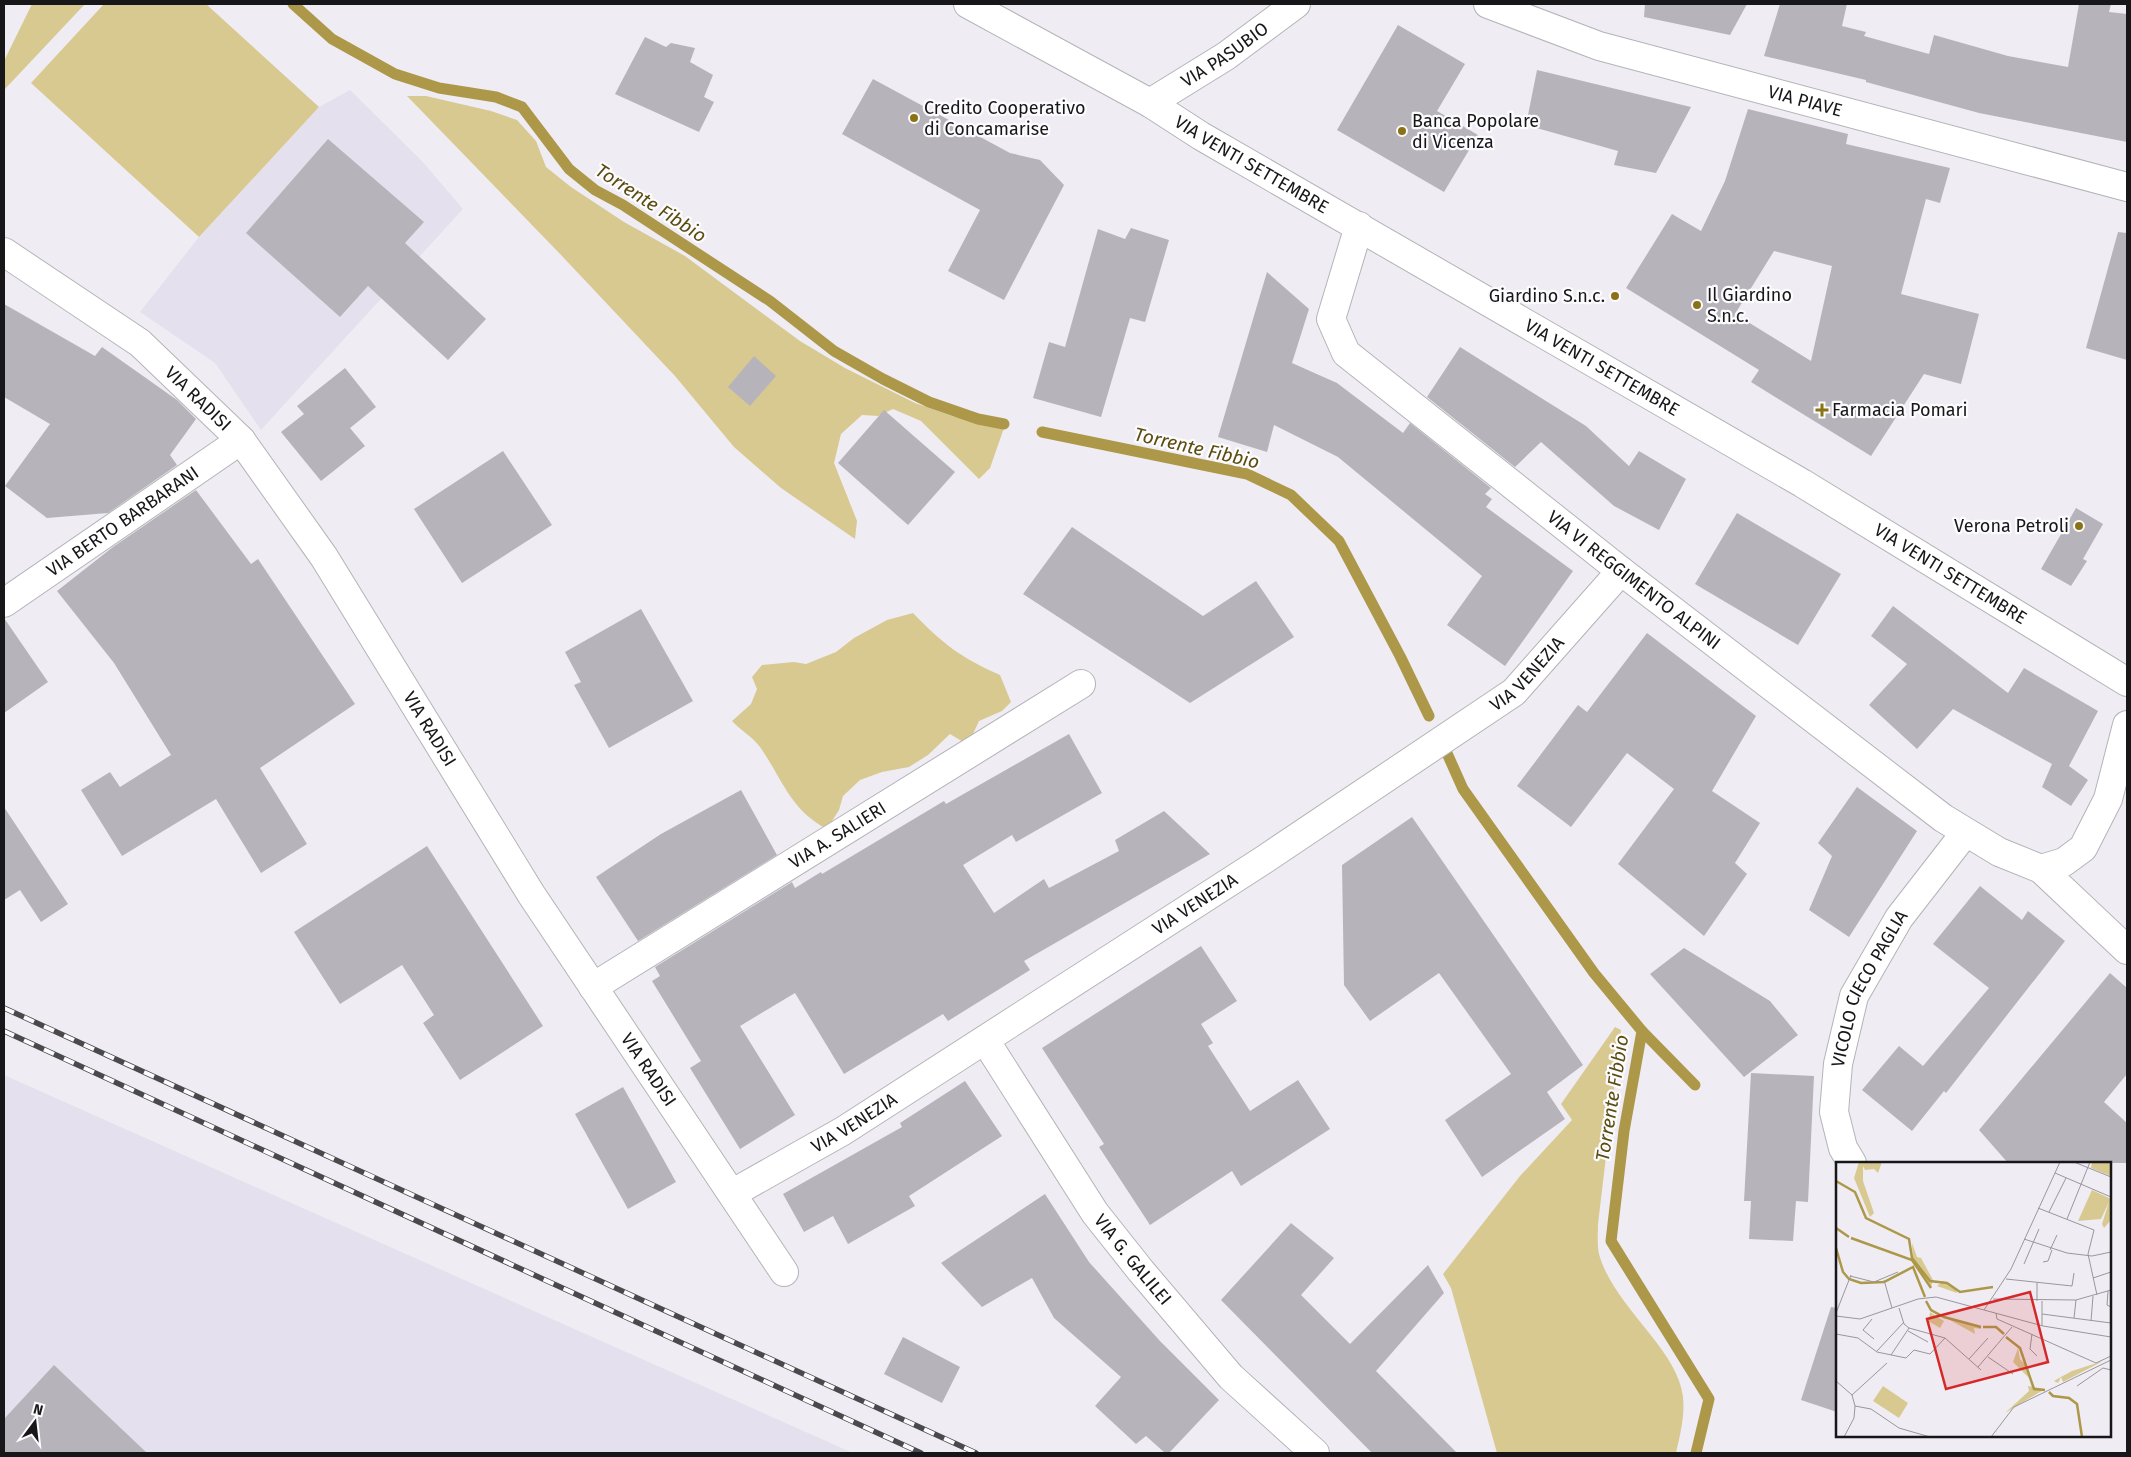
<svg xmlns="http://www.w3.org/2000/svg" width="2131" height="1457" font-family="'Fira Sans',sans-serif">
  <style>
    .built { fill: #e5e0ed }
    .green { fill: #d8c991 }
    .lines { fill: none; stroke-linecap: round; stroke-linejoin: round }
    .stream { stroke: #ad984a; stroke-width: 11 }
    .building { fill: #b6b4ba; fill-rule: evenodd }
    .minor-casing { stroke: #b4b3b8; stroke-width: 30 }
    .tertiary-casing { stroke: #b4b3b8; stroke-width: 30 }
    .secondary-casing { stroke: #b4b3b8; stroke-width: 30 }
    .minor { stroke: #fff; stroke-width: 28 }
    .tertiary { stroke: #fff; stroke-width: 28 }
    .secondary { stroke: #fff; stroke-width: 28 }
    .rail-casing { stroke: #4a494c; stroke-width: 5.5 }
    .rail { stroke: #fcfbfe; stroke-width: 4; stroke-dasharray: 11; stroke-linecap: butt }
    .poi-dot { fill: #8a7316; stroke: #fcfbfe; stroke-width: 2 }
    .labels { text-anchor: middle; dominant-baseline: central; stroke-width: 4.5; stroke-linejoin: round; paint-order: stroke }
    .street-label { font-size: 18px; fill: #171618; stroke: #fcfbfe }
    .poi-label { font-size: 18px; fill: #171618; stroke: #fcfbfe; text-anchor: start }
    .water-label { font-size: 19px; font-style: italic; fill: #5b4c0f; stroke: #fcfbfe }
    .inset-river { fill: none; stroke: #ad984a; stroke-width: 2.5 }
    .inset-road { fill: none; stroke: #99979b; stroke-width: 1 }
    .view { fill: #d62828; fill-opacity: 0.15; stroke: #d62828; stroke-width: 2.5 }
    .inset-edge { fill: none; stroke: #171618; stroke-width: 2.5 }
  </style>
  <rect width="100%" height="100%" fill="#efedf3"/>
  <g class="built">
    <polygon points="350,90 422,161 463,209 261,430 215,363 140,312 199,237 319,107"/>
    <polygon points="4,1075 853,1453 4,1453"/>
  </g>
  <g class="green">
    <polygon points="32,4 85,4 4,90 4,61"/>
    <polygon points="104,4 206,4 319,107 199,237 31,83"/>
    <polygon points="407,96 426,96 491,111 517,120 536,141 546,167 571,187 624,222 685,256 800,341 845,368 915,403 952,416 1004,428 990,468 979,479 921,421 893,409 878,416 862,415 841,434 834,463 857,521 855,539 781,488 734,447 675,376 562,256"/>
    <path d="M 913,613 C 942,643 961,658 1000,675 L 1011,702 L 1002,711 L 979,721 L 968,745 L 950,734 L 928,755 L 909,767 L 882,772 L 860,780 L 843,796 L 839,810 L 827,829 C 790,810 782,778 760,747 C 753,737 740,730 732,721 L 751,704 L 757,689 L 752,677 L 762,665 L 794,662 L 806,664 L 836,652 L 854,638 L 887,620 Z"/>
    <path d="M 1615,1027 L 1621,1030 L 1598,1224 C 1598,1233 1597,1245 1599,1254 C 1613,1306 1678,1349 1683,1397 C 1685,1416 1680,1435 1676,1453 L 1497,1453 L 1451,1288 L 1443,1274 L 1520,1176 L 1572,1120 L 1561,1104 Z"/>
  </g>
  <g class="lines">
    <g class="stream">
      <polyline points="293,4 332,39 395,74 439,88 496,97 522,107 569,169 595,190 623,205 770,301 834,351 883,379 929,402 978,419 1004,424"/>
      <polyline points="1042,432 1247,474 1291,495 1339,541 1400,656 1429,716"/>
      <polyline points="1446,751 1463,789 1594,973 1642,1031 1624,1131 1611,1241 1709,1399 1696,1453"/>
      <polyline points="1642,1031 1695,1085"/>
    </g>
  </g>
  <g class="building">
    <polygon points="1645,4 1747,4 1730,35 1644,17"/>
    <polygon points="1780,4 1847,4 1842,26 1866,32 1864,36 1929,54 1934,35 2008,56 2068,67 2079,4 2111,4 2109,12 2127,14 2127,142 1979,113 1866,82 1866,80 1764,56"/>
    <polygon points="1398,25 1465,64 1437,111 1478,135 1444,192 1337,130"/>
    <polygon points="645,37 666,47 671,43 695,48 690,62 713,75 704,97 714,102 699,132 615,94"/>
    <polygon points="1537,70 1691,107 1656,173 1614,165 1618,151 1526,125"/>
    <polygon points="873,79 1010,153 1040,160 1064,185 1004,300 948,271 980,210 842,134"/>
    <path d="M 1748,109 L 1848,134 L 1846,144 L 1950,168 L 1940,203 L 1926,199 L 1901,294 L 1979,314 L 1961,384 L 1924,374 L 1871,456 L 1751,382 L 1759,370 L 1626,288 L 1672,214 L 1701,231 L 1725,181 ZM 1774,251 L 1832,266 L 1811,361 L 1735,314 Z"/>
    <polygon points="328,139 424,222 405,243 486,319 448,360 368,286 340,317 246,233"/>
    <polygon points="1131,228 1169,240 1145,322 1130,318 1101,417 1033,398 1049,342 1065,347 1098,229 1125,239"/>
    <polygon points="2118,232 2127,233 2127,360 2086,348"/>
    <polygon points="1267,272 1309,309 1292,363 1337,383 1403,433 1410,423 1491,488 1485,494 1492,499 1486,507 1573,571 1505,666 1447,625 1482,576 1338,457 1274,425 1267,452 1218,437"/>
    <polygon points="4,304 95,356 102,347 177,400 196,419 170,455 177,465 108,513 47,518 5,486 50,424 4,397"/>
    <polygon points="1460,347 1586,426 1629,466 1639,451 1686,479 1659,530 1614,506 1541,442 1515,467 1427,397"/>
    <polygon points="754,356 776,376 750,406 728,387"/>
    <polygon points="345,368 376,407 350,428 365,446 321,481 281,432 304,414 297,406"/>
    <polygon points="884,410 955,472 908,525 838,463"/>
    <polygon points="503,451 552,525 462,583 414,509"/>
    <polygon points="196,490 251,564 258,559 355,704 260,768 307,844 261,873 216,799 122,856 81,790 110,772 120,787 171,755 114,663 57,591 113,547"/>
    <polygon points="2076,508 2103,524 2083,559 2087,561 2071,586 2041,569"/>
    <polygon points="1737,513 1841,574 1798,645 1695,584"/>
    <polygon points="1072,527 1203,616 1256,581 1294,637 1190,703 1023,594"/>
    <polygon points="1893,606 2008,693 2024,668 2098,711 2069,766 2088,780 2071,806 2042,787 2052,764 1953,709 1917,749 1869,705 1907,664 1871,636"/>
    <polygon points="641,609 693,701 609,748 574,685 581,682 565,652"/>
    <polygon points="4,618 48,682 4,713"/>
    <polygon points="1647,633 1756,716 1712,791 1760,823 1735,863 1747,874 1704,936 1618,864 1674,789 1627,753 1571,827 1517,786 1578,705 1587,712"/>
    <polygon points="1069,734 1102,793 1016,842 1012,835 963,865 994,913 1044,879 1049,888 1119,851 1115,840 1164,811 1210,854 1024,961 1030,970 948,1021 943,1014 844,1074 795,993 740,1026 795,1115 740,1149 690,1068 701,1061 652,981 660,976 655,967 792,882 795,888 821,872 822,874 944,801 946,804"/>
    <polygon points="1857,787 1917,831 1849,937 1809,910 1832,856 1818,843"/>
    <polygon points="741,790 777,855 638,941 596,877 661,834"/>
    <polygon points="4,807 68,904 41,922 20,890 4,900"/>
    <polygon points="1412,817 1583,1065 1547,1092 1565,1119 1482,1177 1445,1120 1511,1074 1439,973 1370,1021 1344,985 1342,865"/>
    <polygon points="427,846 543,1026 460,1080 423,1023 434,1015 402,965 340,1004 294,932"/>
    <polygon points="1980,886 2022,920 2028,911 2065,941 1946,1093 1944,1091 1912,1131 1862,1090 1899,1046 1923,1066 1989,988 1933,944"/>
    <polygon points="1201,946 1237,1001 1201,1024 1213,1043 1208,1046 1250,1111 1298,1080 1330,1129 1241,1186 1232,1171 1150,1225 1099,1147 1104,1144 1042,1048"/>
    <polygon points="1684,948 1770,1001 1798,1035 1744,1077 1650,974"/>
    <polygon points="2110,973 2127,988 2127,1074 2104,1102 2127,1123 2127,1163 2008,1163 1979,1130"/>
    <polygon points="1751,1073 1814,1076 1808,1202 1796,1201 1793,1241 1749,1239 1751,1201 1744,1201"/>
    <polygon points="965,1081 1002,1136 909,1196 915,1206 848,1244 833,1216 804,1232 783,1194 902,1127 900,1123"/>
    <polygon points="623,1087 676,1182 628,1209 575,1114"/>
    <polygon points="1045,1194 1089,1262 1160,1341 1219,1400 1169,1453 1165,1453 1146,1436 1136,1444 1095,1406 1121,1377 1054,1318 1032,1278 982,1307 941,1263"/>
    <polygon points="1291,1223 1334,1258 1301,1295 1350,1344 1428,1265 1444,1293 1376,1371 1457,1453 1372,1453 1221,1300"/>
    <polygon points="1831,1307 1837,1308 1837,1412 1801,1400"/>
    <polygon points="903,1337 960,1367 942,1403 884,1374"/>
    <polygon points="54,1365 147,1453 4,1453 4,1419"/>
  </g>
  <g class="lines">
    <defs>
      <g id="minor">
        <path id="s1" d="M 1359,226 L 1331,319 L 1346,353 L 1621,571 L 1943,818 L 1999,852 L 2041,869 L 2127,950"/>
        <path id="s2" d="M 4,252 L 140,343 L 241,440 L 324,557 L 531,894 L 784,1272"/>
        <path id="s3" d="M 4,603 L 241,440"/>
        <polyline points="2041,869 2064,862 2083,848 2108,799 2127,725"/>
        <path id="s4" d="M 593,987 L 1081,684"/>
        <path id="s5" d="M 985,1040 L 1095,1213 L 1141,1271 L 1231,1377 L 1315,1453"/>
        <path id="s6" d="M 1852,1163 L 1843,1148 L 1834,1112 L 1838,1064 L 1854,996 L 1899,918 L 1965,833"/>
        <path id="s7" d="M 733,1193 L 843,1131 L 1262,861 L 1514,692 L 1621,571"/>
      </g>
      <g id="tertiary">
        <path id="s8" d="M 1488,4 L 1599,46 L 2127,187"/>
        <path id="s9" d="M 1150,103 L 1226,56 L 1296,4"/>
      </g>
      <g id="secondary">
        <path id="s10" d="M 968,4 L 1150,103 L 1201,136 L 1802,483 L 2127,682"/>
      </g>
    </defs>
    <use href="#minor" class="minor-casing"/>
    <use href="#tertiary" class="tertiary-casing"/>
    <use href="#secondary" class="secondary-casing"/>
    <use href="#minor" class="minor"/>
    <use href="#tertiary" class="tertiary"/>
    <use href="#secondary" class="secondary"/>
    <defs>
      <g id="rail">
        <polyline points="4,1008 976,1453"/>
        <polyline points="4,1031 921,1453"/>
      </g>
    </defs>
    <use href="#rail" class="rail-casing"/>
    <use href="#rail" class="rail"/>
  </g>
  <g class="poi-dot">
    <circle cx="914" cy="118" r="5"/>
    <circle cx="1402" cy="131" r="5"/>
    <circle cx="1615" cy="296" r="5"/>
    <circle cx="1697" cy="305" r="5"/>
    <path d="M1819.5 402.5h5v5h5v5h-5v5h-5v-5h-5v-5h5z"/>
    <circle cx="2079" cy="526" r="5"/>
  </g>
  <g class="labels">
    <g class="street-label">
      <text stroke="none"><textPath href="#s9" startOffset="89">VIA PASUBIO</textPath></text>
      <text stroke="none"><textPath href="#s8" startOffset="332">VIA PIAVE</textPath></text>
      <text stroke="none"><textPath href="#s10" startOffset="326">VIA VENTI SETTEMBRE</textPath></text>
      <text stroke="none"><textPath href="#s10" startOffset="731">VIA VENTI SETTEMBRE</textPath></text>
      <text stroke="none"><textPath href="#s2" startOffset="244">VIA RADISI</textPath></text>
      <text stroke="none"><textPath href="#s3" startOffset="144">VIA BERTO BARBARANI</textPath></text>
      <text stroke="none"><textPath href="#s10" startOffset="1136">VIA VENTI SETTEMBRE</textPath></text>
      <text stroke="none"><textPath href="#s1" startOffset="501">VIA VI REGGIMENTO ALPINI</textPath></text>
      <text stroke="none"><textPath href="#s7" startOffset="950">VIA VENEZIA</textPath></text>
      <text stroke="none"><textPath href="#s2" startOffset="649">VIA RADISI</textPath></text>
      <text stroke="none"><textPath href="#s4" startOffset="288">VIA A. SALIERI</textPath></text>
      <text stroke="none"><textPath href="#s7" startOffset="545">VIA VENEZIA</textPath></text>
      <text stroke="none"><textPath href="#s6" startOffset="185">VICOLO CIECO PAGLIA</textPath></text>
      <text stroke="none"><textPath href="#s2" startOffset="1054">VIA RADISI</textPath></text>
      <text stroke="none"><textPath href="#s7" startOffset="140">VIA VENEZIA</textPath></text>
      <text stroke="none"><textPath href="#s5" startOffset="265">VIA G. GALILEI</textPath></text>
    </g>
    <g class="poi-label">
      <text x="924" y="108">Credito Cooperativo<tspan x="924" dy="21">di Concamarise</tspan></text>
      <text x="1412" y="121">Banca Popolare<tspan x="1412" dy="21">di Vicenza</tspan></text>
      <text x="1707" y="295">Il Giardino<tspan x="1707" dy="21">S.n.c.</tspan></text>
      <text x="1605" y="296" text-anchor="end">Giardino S.n.c.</text>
      <text x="1832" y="410">Farmacia Pomari</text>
      <text x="2069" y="526" text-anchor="end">Verona Petroli</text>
    </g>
    <g class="water-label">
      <text transform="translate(651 203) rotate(33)">Torrente Fibbio</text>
      <text transform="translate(1197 448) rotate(13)">Torrente Fibbio</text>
      <text transform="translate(1612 1098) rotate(-81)">Torrente Fibbio</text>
    </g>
  </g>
  <g transform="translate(1836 1162)">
    <rect width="275" height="275" fill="#efedf3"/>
    <path d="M 23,0 L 46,0 L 42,11 L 38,7 L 29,8 L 27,4 L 27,19 L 38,51 L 34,55 L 18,16 ZM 256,0 L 275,0 L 275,14 L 255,6 ZM 256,28 L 275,37 L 275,58 L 268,66 L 266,62 L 273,40 L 265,57 L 242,59 ZM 76,81 L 81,95 L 85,96 L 97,118 L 95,125 L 77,101 ZM 107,119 L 120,126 L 121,131 L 101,124 ZM 94,150 L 108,159 L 104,166 L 94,160 L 92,164 ZM 112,157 L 145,165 L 145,167 L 138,166 L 139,172 ZM 182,186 L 184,197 L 190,203 L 193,216 L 177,200 ZM 267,199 L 227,220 L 225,215 L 222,221 L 218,219 L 223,216 L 236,209 ZM 47,224 L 72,241 L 63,256 L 37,239 ZM 192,224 L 209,227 L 169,251 L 193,229 Z" fill="#d8c991"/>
    <path class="inset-river" d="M 0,19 L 19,30 L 30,56 L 73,77 L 76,96 L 94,119 L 111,121 L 124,130 L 157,125M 0,66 L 13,75M 15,76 L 76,98 L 95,126M 0,86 L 7,110 L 13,117 L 25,121 L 48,120 L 77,105 L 89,135M 90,139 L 95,148 L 108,155 L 145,165M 147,165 L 160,165 L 168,172M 170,175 L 184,186 L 198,227 L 209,228M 213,230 L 217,234 L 233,236 L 241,242 L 246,275"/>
    <path class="inset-road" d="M 238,0 L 275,15M 219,11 L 275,35M 202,46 L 258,68 L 252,92 L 261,133M 213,50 L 230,16M 231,57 L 254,0M 188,77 L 231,91 L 256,94 L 275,90M 214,88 L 221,73M 207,100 L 212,99 L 216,88M 188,102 L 203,67M 14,114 L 38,120 L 62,110M 257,116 L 275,110M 170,117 L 236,124 L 238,111M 48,118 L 56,146M 201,121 L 201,139M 272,129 L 271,143 L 275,145M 157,137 L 240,138 L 275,128M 206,139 L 206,164M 63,146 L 68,162 L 73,166M 148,148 L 175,107 L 224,0M 0,151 L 15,113M 160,151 L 161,157 L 260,201 L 275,194M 206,152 L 275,161M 0,154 L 24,157 L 82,137 L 100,135 L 207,164 L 275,175M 238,156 L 240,138M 36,157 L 27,168 L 38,177M 255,159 L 257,134M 73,166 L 109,176 L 145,208M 72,169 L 92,180M 0,172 L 22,176 L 41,190 L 70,196 L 78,188 L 94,192 L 109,176M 196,172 L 194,187 L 201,194M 41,189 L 68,160M 55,193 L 73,166M 152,195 L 177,212M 133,197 L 152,176M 142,205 L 176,165M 0,219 L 16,233 L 19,244 L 18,256 L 8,275M 241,224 L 267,206 L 275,208M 16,233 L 51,201M 19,244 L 35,247 L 63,266 L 94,275M 155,275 L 178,245 L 275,198"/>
    <path class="view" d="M 194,130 L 212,200 L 110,227 L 91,157 Z"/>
    <rect width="275" height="275" class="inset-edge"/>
  </g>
  <rect width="2131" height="1457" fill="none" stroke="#171618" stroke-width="10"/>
  <g transform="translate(35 1422) rotate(15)" stroke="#fcfbfe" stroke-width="4" paint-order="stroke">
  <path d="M0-4L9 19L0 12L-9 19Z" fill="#171618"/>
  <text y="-8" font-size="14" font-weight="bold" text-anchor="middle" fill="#171618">N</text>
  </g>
</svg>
